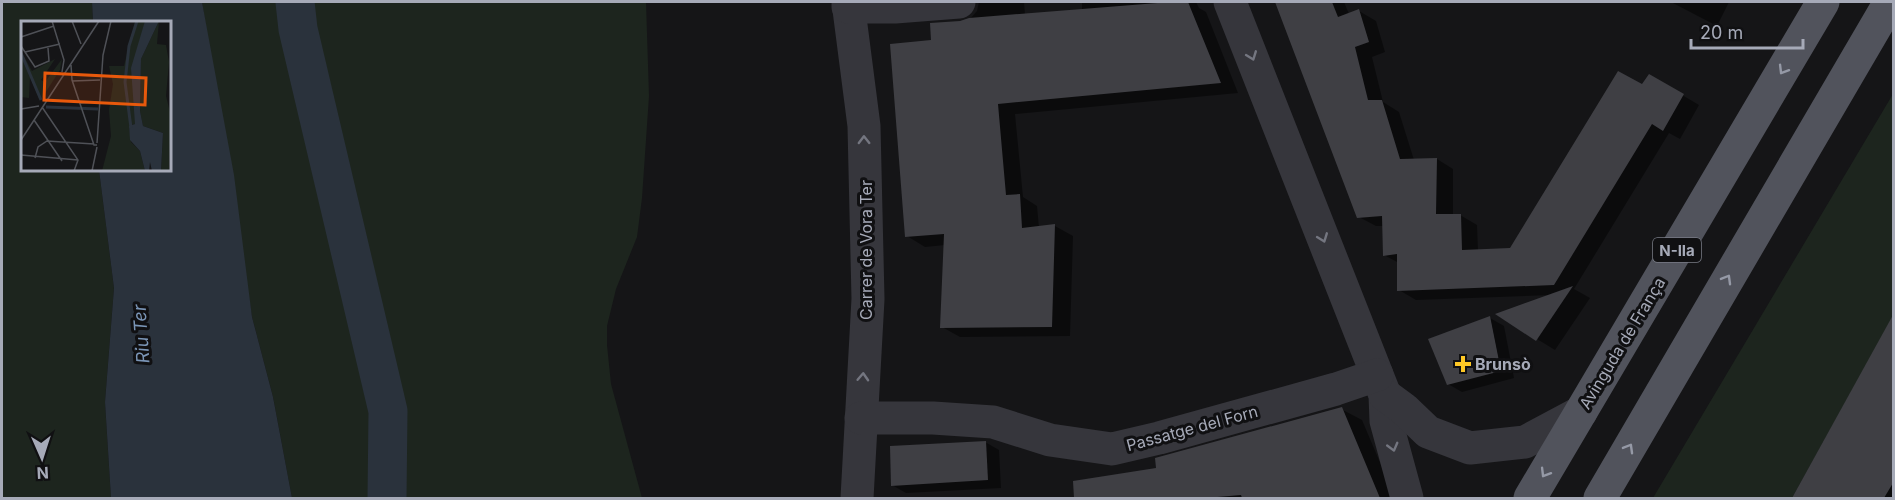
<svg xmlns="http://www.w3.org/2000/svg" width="1895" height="500" font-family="Inter,sans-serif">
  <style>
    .green { fill: #1d251e }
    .water { fill: #2a323c }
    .shadow { fill: #0007 }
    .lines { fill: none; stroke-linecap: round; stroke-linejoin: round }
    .canal { stroke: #2a323c; stroke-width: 39 }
    .building { fill: #3f3f44 }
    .street { stroke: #36363c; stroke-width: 33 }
    .primary { stroke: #51535c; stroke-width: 33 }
    .oneway { stroke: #747680 }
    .oneway2 { stroke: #9599a6 }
    .poi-dot { fill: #ffc825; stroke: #101012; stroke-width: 2 }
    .labels { text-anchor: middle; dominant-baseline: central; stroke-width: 6; stroke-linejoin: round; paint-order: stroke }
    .shield { fill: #101012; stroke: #797c86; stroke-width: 1.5 }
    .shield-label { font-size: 15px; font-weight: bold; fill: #a6aab8 }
    .street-label { font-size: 16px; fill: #a6aab8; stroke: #101012 }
    .poi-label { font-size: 16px; font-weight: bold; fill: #a6aab8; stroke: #101012; text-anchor: start }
    .water-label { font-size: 18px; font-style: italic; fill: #7a95b6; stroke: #101012 }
    .inset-river { fill: none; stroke: #2a323c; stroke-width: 3 }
    .inset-road { fill: none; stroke: #4f5157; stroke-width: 1.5 }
    .view { fill: #e8590c; fill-opacity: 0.15; stroke: #e8590c; stroke-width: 3 }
    .inset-edge { fill: none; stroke: #a6aab8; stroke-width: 3 }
  </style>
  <rect width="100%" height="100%" fill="#151517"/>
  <g class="green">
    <polygon points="2,2 92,2 93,22 22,22 22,170 99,170 114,288 105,402 111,498 2,498"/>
    <polygon points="202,2 646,2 649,96 642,198 637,237 616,289 607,326 607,345 611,384 642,498 292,498 273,397 252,317"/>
    <polygon points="1893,94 1893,322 1891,321 1792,498 1653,498"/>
  </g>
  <polygon class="water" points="92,2 202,2 234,175 252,317 273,397 292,498 111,498 105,402 114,288 99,170 170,170 170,22 93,22"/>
  <g class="shadow">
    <polygon points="979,2 1024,2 1025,15 1082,10 1082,2 1196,2 1199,8 1206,12 1238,93 1015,114 1023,197 1037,206 1039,228 1055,226 1073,236 1070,336 960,337 942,327 945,245 925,247 907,236 933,42 961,22 970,19 977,11"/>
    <polygon points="1277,2 1344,2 1349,14 1359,11 1376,21 1385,52 1372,57 1383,102 1399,112 1414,160 1437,159 1453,169 1453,215 1460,215 1477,225 1478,251 1511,249 1650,76 1699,105 1680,139 1669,133 1574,289 1590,298 1555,350 1537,339 1551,295 1416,300 1399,290 1399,263 1384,255 1384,226 1376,226 1359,217"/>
    <polygon points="1671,2 1729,2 1717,26"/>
    <polygon points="1490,318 1504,326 1514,378 1462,392 1448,384"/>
    <polygon points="1891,322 1894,323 1894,498 1794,498"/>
    <polygon points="1341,409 1362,420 1395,498 1085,498 1084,480 1158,470"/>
    <polygon points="985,442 999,450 1001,488 906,493 892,485"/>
  </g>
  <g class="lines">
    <polyline class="canal" points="295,2 298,29 388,411 387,498"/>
  </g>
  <g class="building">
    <polygon points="1170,2 1188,2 1221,83 998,104 1006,195 1020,194 1022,228 1055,224 1052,327 940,328 944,234 905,237 890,44 931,40 930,23 960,21 969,18"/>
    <polygon points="1275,2 1332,2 1338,17 1359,9 1369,42 1355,47 1368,100 1382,100 1400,159 1437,158 1436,214 1461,214 1462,250 1510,248 1618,71 1642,84 1649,74 1684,94 1663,131 1652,124 1554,285 1397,291 1397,254 1383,256 1382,216 1357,218"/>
    <polygon points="1573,286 1536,341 1495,314"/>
    <polygon points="1893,315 1893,483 1884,498 1792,498"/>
    <polygon points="1490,316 1501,371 1447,385 1428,339"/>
    <polygon points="1342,407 1380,498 1242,498 1241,495 1206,498 1074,498 1073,481 1156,468 1155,458"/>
    <polygon points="986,441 988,480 891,486 890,446"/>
  </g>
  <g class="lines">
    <g class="street">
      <polyline points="848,2 864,126 868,299 857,498"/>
      <polyline points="1230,2 1385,395 1386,421 1407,498"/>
      <polyline points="848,7 895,7 959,2"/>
      <polyline points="1385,395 1404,409 1428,432 1470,448 1525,442 1581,412"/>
      <polyline points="861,418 933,418 993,422 1050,440 1112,449 1159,438 1336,389 1377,375"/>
    </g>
    <g class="primary">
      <polyline points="1530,498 1823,2"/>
      <polyline points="1600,498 1890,2"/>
    </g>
  </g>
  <defs><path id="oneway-chevron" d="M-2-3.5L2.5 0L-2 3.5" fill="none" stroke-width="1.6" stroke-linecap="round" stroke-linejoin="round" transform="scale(1.5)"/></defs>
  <g class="oneway">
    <use href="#oneway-chevron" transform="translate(1252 56) rotate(69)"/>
    <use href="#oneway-chevron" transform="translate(864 140) rotate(-91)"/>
    <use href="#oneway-chevron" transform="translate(1323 238) rotate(69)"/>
    <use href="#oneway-chevron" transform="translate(863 377) rotate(-87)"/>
    <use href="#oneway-chevron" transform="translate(1393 447) rotate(75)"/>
  </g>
  <g class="oneway2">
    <use href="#oneway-chevron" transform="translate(1783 70) rotate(121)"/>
    <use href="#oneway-chevron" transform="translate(1727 279) rotate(-60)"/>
    <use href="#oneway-chevron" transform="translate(1629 448) rotate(-60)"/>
    <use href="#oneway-chevron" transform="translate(1545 473) rotate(121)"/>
  </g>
  <path class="poi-dot" d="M1460 355h6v6h6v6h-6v6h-6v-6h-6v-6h6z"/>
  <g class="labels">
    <rect class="shield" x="1653" y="238" width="48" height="24" rx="4.5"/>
    <g class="shield-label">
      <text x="1677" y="250">N-IIa</text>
    </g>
    <g class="street-label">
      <text transform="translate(866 250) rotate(-90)">Carrer de Vora Ter</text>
      <text transform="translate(1622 343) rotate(-59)">Avinguda de França</text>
      <text transform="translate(1192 428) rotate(-15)">Passatge del Forn</text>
    </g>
    <g class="poi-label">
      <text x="1475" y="364">Brunsò</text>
    </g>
    <g class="water-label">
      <text transform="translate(141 334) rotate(-94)">Riu Ter</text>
    </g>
  </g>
  <g transform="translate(21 21)">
    <rect width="150" height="150" fill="#151517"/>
    <path d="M 114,0 L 124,0 L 125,4 L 114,37 L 114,103 L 108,105 L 110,121 L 119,130 L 124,150 L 81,150 L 90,115 L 88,89 L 92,63 L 88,45 L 103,45 ZM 138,0 L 136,23 L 145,24 L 148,41 L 145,75 L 150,95 L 148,150 L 140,150 L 142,112 L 122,105 L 119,90 L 120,38 ZM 0,30 L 11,50 L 34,38 L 20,59 L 24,61 L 41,38 L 39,49 L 19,80 L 9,56 L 8,77 L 0,76 Z" fill="#1d251e"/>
    <path d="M 124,0 L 138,0 L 120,38 L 119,90 L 122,105 L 142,112 L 140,150 L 131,150 L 129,141 L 128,150 L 124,150 L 119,130 L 109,119 L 108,105 L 114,103 L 110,47 Z" fill="#2a323c"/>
    <path class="inset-river" d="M 0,32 L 20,79M 25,86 L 77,88M 110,107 L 104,61 L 108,25 L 116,0"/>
    <path class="inset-road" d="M 31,0 L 43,39 L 41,51M 51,0 L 60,23M 0,16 L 33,5M 0,25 L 14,46 L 28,40 L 27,27M 4,31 L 39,23M 50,44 L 51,59 L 73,124 L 76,124M 51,60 L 79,59M 59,82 L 79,81M 21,86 L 57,139 L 53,150M 0,88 L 18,85M 13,99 L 41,140M 0,119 L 78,0M 76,122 L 82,34 L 90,0M 0,134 L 57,139M 14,137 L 17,126 L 26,120 L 73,123M 71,150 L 76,126M 150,150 L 150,118"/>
    <path class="view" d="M 24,52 L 125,57 L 124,84 L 23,79 Z"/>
    <rect width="150" height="150" class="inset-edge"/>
  </g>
  <rect width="1895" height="500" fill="none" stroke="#a6aab8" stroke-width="6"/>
  <g transform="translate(42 458) rotate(177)" stroke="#101012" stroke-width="4.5" paint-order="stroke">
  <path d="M0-4.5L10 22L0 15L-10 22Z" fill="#a6aab8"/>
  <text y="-9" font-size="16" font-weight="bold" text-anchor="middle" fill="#a6aab8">N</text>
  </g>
  <path d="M1691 39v9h112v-9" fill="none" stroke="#a6aab8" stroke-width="3"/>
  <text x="1700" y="39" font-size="18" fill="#a6aab8" stroke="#101012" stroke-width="4.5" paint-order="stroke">20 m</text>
</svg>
